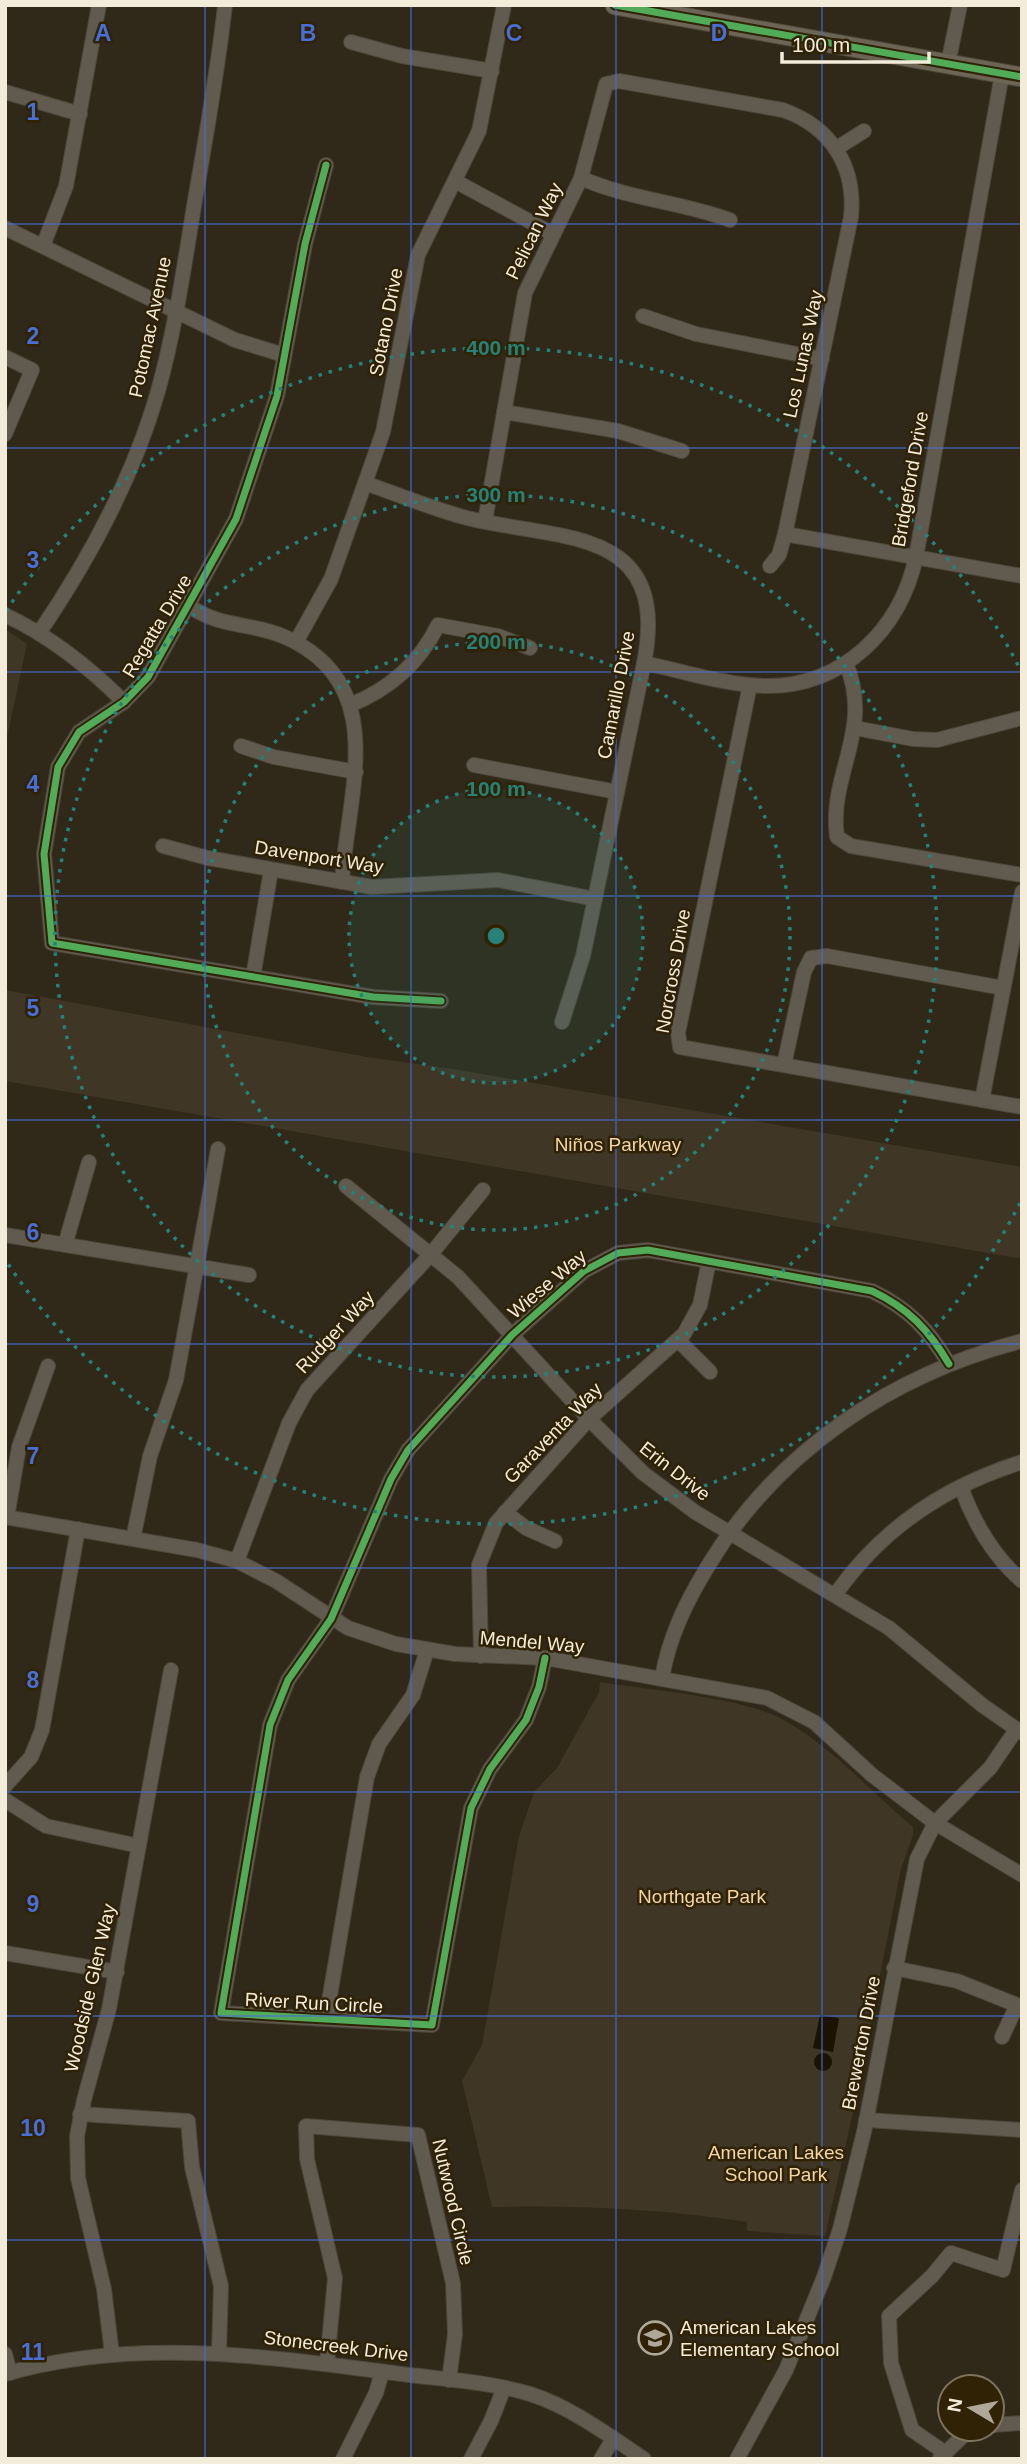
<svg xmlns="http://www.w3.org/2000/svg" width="1027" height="2464" font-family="Helvetica,sans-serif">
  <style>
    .green { fill: #3f3625 }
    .water { fill: #1c1202 }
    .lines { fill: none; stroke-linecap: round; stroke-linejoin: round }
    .minor-casing { stroke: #4c4639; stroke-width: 16 }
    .major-casing { stroke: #4c4639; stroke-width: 21 }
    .minor { stroke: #605a4f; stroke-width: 14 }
    .major { stroke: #6c6454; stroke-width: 19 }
    .cycleway-casing { stroke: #2f2205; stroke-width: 11 }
    .cycleway { stroke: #51ab58; stroke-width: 7 }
    .grid { fill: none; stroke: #486ed9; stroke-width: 2; stroke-opacity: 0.55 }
    .ring { fill: none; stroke: #268279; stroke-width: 3.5; stroke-dasharray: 3.5 7 }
    .labels { text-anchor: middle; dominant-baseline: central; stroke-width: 5; stroke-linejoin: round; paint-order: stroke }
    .street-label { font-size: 19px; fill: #f4ecdb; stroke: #2f2205 }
    .park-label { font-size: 19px; fill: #f4d7a0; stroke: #2f2205 }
    .poi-label { font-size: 19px; fill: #f4ecdb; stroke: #2f2205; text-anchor: start }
    .grid-label { font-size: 23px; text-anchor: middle; font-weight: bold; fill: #486ed9; stroke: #2f2205; stroke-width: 5; stroke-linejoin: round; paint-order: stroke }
    .centre { fill: #268279; stroke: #2f2205; stroke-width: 3.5 }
    .ring-label { font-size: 21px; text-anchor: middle; font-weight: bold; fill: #268279; stroke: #2f2205; stroke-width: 5; stroke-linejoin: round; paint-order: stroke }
  </style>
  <rect width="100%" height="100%" fill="#302819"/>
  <g class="green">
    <polygon points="5,629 27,644 5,747"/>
    <polygon points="5,990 367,1057 453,1069 1022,1167 1022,1259 5,1081"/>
    <path d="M 600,1682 C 649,1690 738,1697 780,1718 C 828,1743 871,1792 913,1827 L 913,1835 L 901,1869 L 854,2108 L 825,2236 L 747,2231 L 747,2222 C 663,2209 577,2205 492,2207 L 462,2081 L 482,2045 L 519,1836 L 534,1792 L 557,1768 L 599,1692 Z"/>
  </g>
  <g class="water">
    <polygon points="820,2015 839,2018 833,2052 813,2048"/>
    <circle cx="823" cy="2062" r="9"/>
  </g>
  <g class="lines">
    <defs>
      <g id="minor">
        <polyline points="351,42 402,56 492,71"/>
        <polyline points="948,64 960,5"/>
        <polyline points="5,92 80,114"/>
        <polyline points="837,148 864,131"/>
        <polyline points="326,165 305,244 277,396 236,519 148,677 124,702 79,732 58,767 44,854 52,943 373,997 441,1001"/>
        <path d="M 581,178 C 628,199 681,202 730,220"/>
        <polyline points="455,181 553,234"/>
        <polyline points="5,228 235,340 284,355"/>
        <polyline points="43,246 66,186 99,5"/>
        <polyline points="643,316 696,334 822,359"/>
        <polyline points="5,357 32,370 5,434"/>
        <polyline points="504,412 618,431 682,451"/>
        <path d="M 365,483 C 399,495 433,509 467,518 C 560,541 671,525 644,663 L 583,956 L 562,1022"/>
        <path d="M 485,521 L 525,293 L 581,178 L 606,84 L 619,81 L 783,110 C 831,127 856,166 851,217 L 785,534 L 779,555 L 770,566"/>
        <polyline points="785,534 1022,576"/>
        <path d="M 189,606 C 223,629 251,622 285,637 C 392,685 347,793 342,882"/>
        <path d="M 5,615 C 50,636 89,667 124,702"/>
        <path d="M 39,633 C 90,558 133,479 158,391 C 176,327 185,260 196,194 C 207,131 218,69 225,5"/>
        <polyline points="296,642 331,579 383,432 418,255 479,131 504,5"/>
        <path d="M 644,663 C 683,671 725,685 765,686 C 843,687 900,630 916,557 L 1002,74"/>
        <path d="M 846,663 C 874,731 828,774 837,837 L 851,846 L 1022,875"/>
        <polyline points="750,685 678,1033 680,1047 1022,1107"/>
        <path d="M 350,705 C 390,689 419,664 438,625 L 498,636 L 530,648"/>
        <polyline points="855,728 913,739 937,740 1022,718"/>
        <polyline points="241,746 274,757 356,772"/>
        <polyline points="474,765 617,792"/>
        <polyline points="163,846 208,858 372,887 498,880 595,899"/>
        <polyline points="253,977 271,870"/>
        <polyline points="784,1065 804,972 811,958 827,956 1003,988"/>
        <polyline points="982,1100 1022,892"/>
        <polyline points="346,1186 458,1277 589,1419 643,1473 695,1512 889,1628 982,1705 1022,1733"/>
        <polyline points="5,1235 249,1275"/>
        <polyline points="65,1245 89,1162"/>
        <polyline points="678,1340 710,1372"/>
        <path d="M 961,1487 C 974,1523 992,1555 1022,1581"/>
        <polyline points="505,1512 526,1528 555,1541"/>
        <polyline points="5,1517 197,1550 237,1561 276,1581 348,1628 396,1644 455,1654 545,1658 767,1698 814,1722 872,1775 935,1823 1022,1875"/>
        <polyline points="7,1517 19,1447 48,1366"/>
        <polyline points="133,1539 150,1456 176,1380 218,1149"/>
        <polyline points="237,1561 289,1423 307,1390 431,1254 483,1190"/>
        <path d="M 835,1595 C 881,1529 945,1486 1022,1462"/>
        <polyline points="481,1656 479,1565 496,1523 589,1419 684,1334 700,1305 709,1261"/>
        <path d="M 545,1658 L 539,1687 L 526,1720 L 490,1769 L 471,1808 L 432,2025 L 221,2013 L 270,1725 L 288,1680 L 331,1619 L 391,1479 L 408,1450 L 512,1335 L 584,1271 L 618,1253 L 648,1250 L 872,1291 C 908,1308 929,1330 949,1364"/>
        <path d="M 662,1678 C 669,1637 686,1602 708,1566 C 778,1450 893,1374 1022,1341"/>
        <polyline points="5,1786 31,1757 42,1730 78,1529"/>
        <polyline points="5,1800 46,1826 139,1846"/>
        <polyline points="5,1953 117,1972"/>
        <polyline points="894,1968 957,1981 1022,2007"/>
        <polyline points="326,2019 367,1777 379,1744 413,1695 427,1650"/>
        <polyline points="1002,2037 1017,2005"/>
        <polyline points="80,2114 188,2121 192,2167 221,2286 219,2352"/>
        <polyline points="866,2120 1022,2130"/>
        <polyline points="5,2354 10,2373"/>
        <polyline points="112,2354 104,2289 78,2178 77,2136 84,2100 109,2009 171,1670"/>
        <polyline points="327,2364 335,2278 307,2159 306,2126 418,2135 453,2283 455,2334 449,2380"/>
        <path d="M 5,2374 C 134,2337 263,2356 394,2373 C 438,2379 487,2381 530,2394 C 571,2407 608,2435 644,2459"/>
        <polyline points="992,2425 1022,2423"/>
        <polyline points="944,2452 912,2430 891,2363 889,2316 932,2276 951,2253 1003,2270 1022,2190"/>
        <polyline points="940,2458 963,2436 979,2429"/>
        <polyline points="343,2459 376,2393 382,2372"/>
        <polyline points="471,2459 491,2421 504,2388"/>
        <polyline points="601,2459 613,2439"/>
        <polyline points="737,2459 786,2370 824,2277 840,2229 864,2132 917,1859 935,1823 990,1768 1016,1730"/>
      </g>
      <polyline id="major" points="615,5 1022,77"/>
    </defs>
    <use href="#minor" class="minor-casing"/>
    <use href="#major" class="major-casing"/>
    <use href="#minor" class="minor"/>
    <use href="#major" class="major"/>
    <defs>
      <g id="cycleway">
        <polyline points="615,5 1022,77"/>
        <polyline points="326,165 305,244 277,396 236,519 148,677 124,702 79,732 58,767 44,854 52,943 373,997 441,1001"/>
        <path d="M 545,1658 L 539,1687 L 526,1720 L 490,1769 L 471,1808 L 432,2025 L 221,2013 L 270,1725 L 288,1680 L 331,1619 L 391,1479 L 408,1450 L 512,1335 L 584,1271 L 618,1253 L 648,1250 L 872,1291 C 908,1308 929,1330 949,1364"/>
      </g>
    </defs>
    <use href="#cycleway" class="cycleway-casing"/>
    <use href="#cycleway" class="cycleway"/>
  </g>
  <path class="grid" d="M 205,5 L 205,2459M 411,5 L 411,2459M 616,5 L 616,2459M 822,5 L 822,2459M 5,224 L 1022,224M 5,448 L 1022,448M 5,672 L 1022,672M 5,896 L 1022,896M 5,1120 L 1022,1120M 5,1344 L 1022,1344M 5,1568 L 1022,1568M 5,1792 L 1022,1792M 5,2016 L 1022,2016M 5,2240 L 1022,2240"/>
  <circle cx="496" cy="936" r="147" fill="#268279" fill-opacity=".12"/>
  <g class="ring">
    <circle cx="496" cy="936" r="147"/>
    <circle cx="496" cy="936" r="294"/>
    <circle cx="496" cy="936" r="441"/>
    <path d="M1020 1203A588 588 0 0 1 6 1261M6 611A588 588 0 0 1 1020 669"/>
  </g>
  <defs>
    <symbol id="school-ring" viewBox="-11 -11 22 22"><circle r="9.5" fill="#2f2205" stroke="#afa797" stroke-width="1.5"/><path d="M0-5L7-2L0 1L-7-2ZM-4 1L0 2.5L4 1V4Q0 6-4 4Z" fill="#afa797"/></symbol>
  </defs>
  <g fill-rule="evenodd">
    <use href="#school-ring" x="636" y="2319" width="38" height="38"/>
  </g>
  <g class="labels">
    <g class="street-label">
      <text transform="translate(534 231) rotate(-64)">Pelican Way</text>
      <text transform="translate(386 322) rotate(-79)">Sotano Drive</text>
      <text transform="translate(150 327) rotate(-78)">Potomac Avenue</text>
      <text transform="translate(803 354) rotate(-78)">Los Lunas Way</text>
      <text transform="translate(910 479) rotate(-80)">Bridgeford Drive</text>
      <text transform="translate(157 626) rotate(-59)">Regatta Drive</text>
      <text transform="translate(616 695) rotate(-79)">Camarillo Drive</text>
      <text transform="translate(319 857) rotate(9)">Davenport Way</text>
      <text transform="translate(673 971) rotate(-80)">Norcross Drive</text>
      <text transform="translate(547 1284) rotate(-40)">Wiese Way</text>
      <text transform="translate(335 1332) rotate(-47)">Rudger Way</text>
      <text transform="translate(553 1433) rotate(-46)">Garaventa Way</text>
      <text transform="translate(675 1471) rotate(38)">Erin Drive</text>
      <text transform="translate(532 1642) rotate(5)">Mendel Way</text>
      <text transform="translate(90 1988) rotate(-77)">Woodside Glen Way</text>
      <text transform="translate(314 2003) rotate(3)">River Run Circle</text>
      <text transform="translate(861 2043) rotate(-79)">Brewerton Drive</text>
      <text transform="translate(453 2202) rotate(77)">Nutwood Circle</text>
      <text transform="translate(336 2346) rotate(7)">Stonecreek Drive</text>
    </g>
    <g class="park-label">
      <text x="618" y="1144">Niños Parkway</text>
      <text x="702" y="1896">Northgate Park</text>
      <text x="776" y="2152">American Lakes<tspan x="776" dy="22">School Park</tspan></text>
    </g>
    <g class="poi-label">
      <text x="680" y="2327">American Lakes<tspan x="680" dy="22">Elementary School</tspan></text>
    </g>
  </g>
  <g class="grid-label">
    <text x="103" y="41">A</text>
    <text x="308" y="41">B</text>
    <text x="514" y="41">C</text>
    <text x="719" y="41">D</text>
    <text x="33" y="120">1</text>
    <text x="33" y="344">2</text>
    <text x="33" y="568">3</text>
    <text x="33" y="792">4</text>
    <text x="33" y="1016">5</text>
    <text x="33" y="1240">6</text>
    <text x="33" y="1464">7</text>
    <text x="33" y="1688">8</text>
    <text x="33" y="1912">9</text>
    <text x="33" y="2136">10</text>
    <text x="33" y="2360">11</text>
  </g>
  <circle cx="496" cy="936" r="10" class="centre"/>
  <g class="ring-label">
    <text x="496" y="355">400 m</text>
    <text x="496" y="502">300 m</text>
    <text x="496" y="649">200 m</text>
    <text x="496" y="796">100 m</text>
  </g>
  <rect width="1027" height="2464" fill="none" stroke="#f4ecdb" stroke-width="14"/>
  <g transform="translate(971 2408) rotate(280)"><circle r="33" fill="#2f2205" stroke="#7e735b" stroke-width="2"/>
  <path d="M0-5L12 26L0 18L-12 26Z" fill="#afa797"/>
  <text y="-10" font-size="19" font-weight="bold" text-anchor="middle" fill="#f4ecdb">N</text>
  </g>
  <path d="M782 52v10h147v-10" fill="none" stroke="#f4ecdb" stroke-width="3.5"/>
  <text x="792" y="52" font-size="21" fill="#f4ecdb" stroke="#2f2205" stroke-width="5" paint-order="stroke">100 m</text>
</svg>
